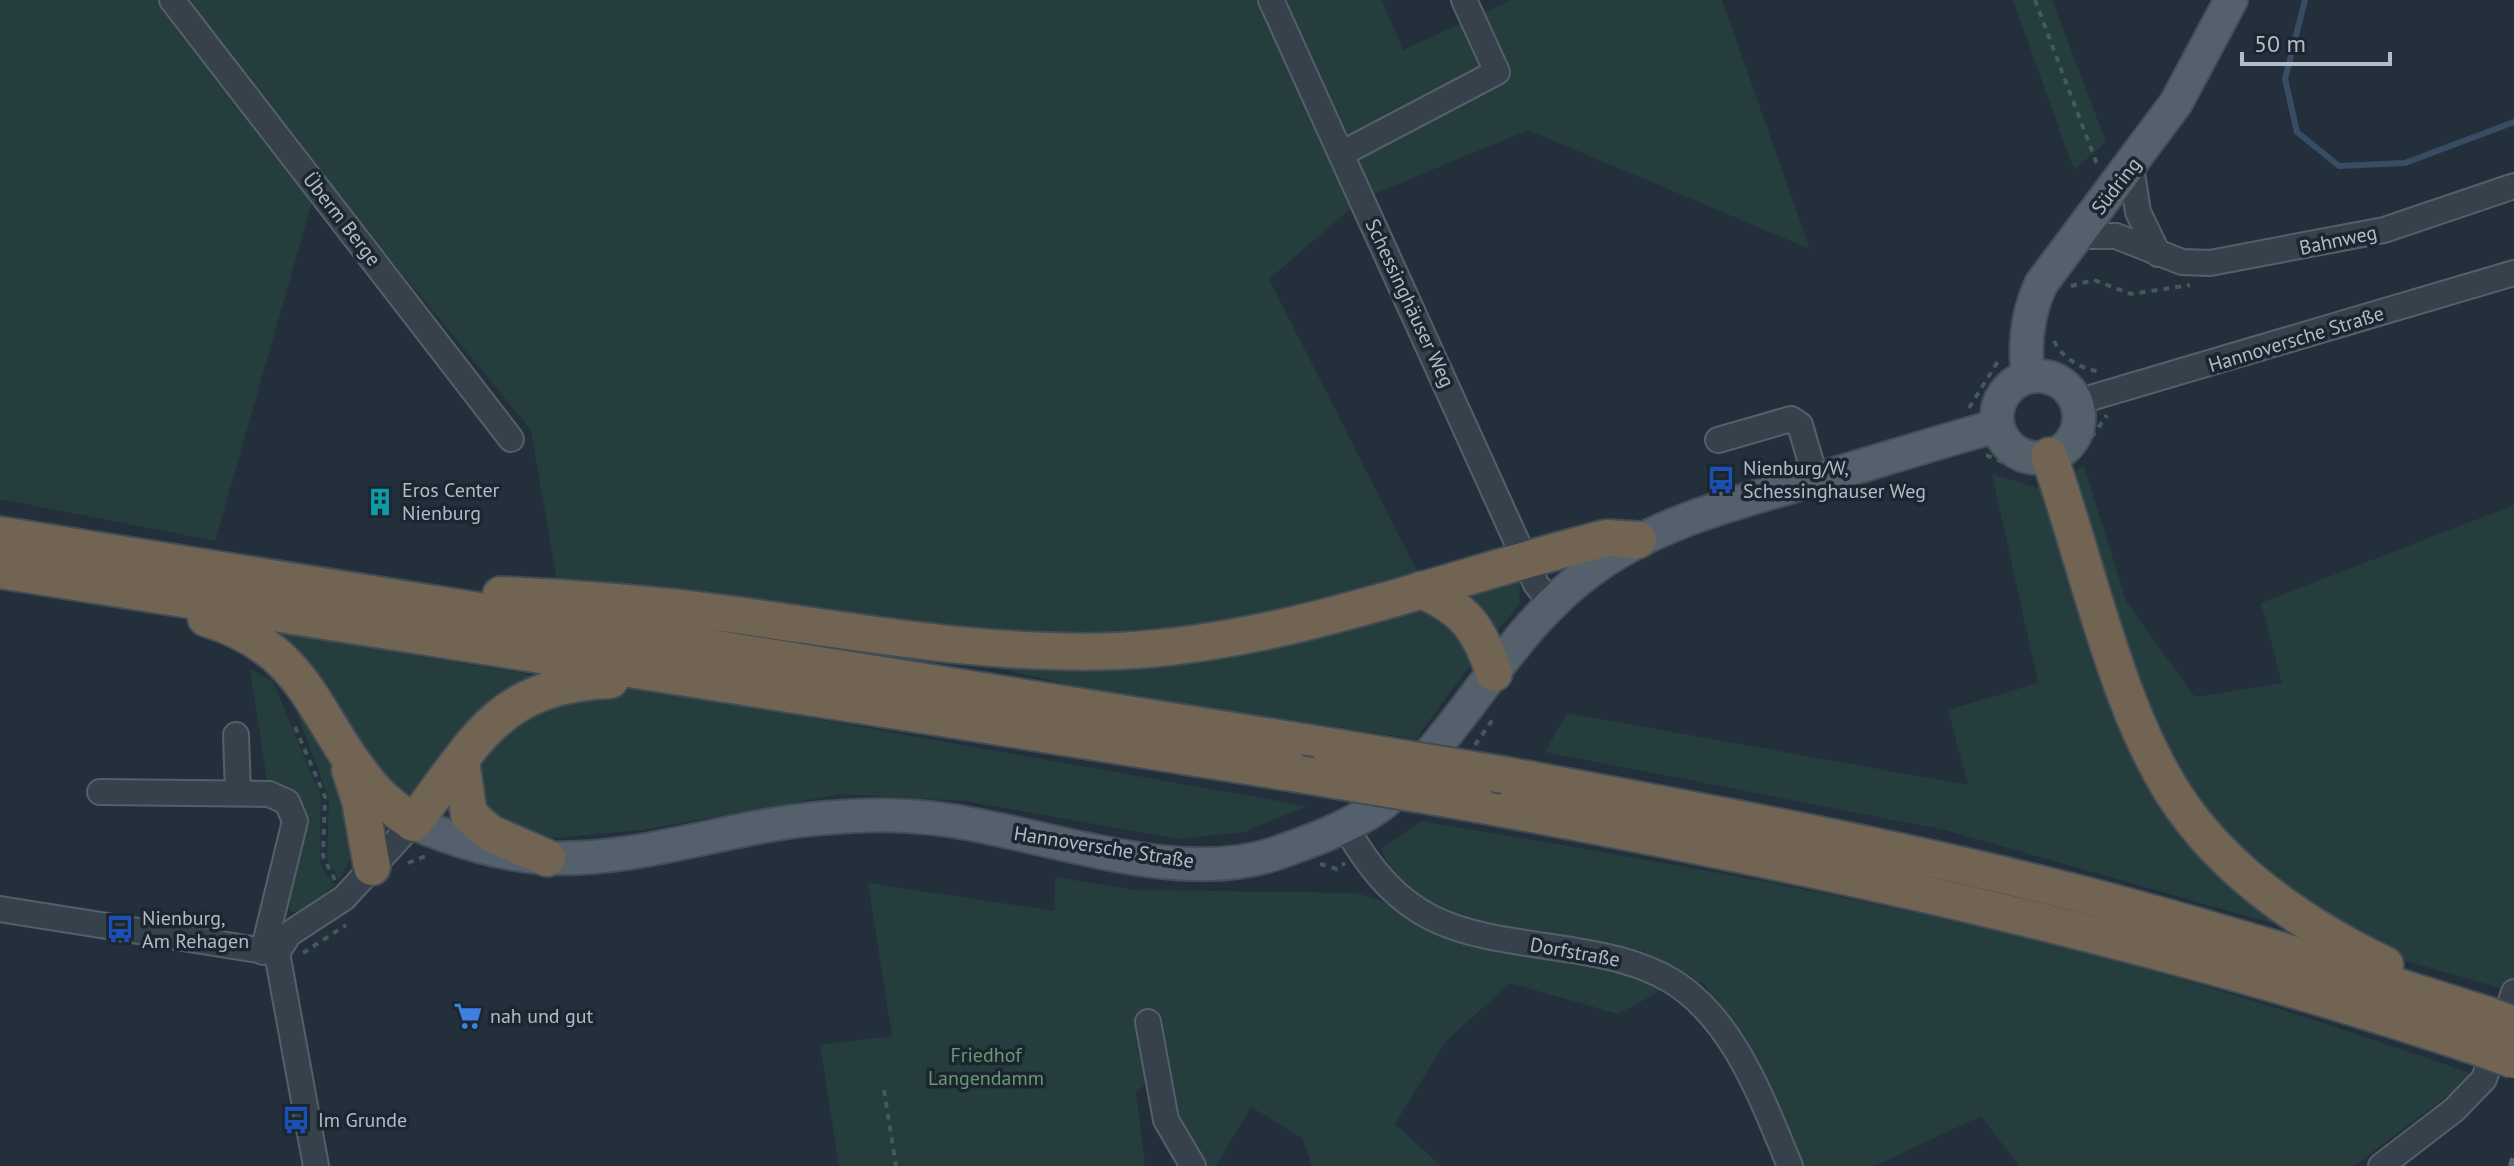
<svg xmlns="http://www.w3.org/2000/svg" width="2514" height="1166" font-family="'PT Sans',sans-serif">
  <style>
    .green { fill: #253d3d }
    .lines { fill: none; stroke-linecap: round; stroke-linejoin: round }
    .stream { stroke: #364d63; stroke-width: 6 }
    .minor-casing { stroke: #555f6a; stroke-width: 28 }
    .major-casing { stroke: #434d58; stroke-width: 36 }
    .highway-casing { stroke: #424c57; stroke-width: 40 }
    .path { stroke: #43595a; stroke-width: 4; stroke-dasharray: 6 6; stroke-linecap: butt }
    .minor { stroke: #37414c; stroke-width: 24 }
    .major { stroke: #54616c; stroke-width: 32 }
    .highway { stroke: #726453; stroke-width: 36 }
    .rail { stroke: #586673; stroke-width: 6; stroke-dasharray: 8 8; stroke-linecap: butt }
    .highway-bridge-casing { stroke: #424c57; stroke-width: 40; stroke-linecap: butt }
    .highway-bridge { stroke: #726453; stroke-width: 36 }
    .labels { text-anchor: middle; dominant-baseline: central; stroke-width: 7; stroke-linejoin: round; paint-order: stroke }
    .street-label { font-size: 20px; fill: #b2bcc8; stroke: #1c2631 }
    .poi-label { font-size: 20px; fill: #b2bcc8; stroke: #1c2631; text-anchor: start }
    .park-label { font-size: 20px; fill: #699970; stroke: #1c2631 }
  </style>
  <rect width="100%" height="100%" fill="#23303c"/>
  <g class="green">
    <polygon points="0,0 1382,0 1403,50 1511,0 1722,0 1810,249 1528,130 1362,199 1269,279 1421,579 1473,661 1416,739 1097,691 636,586 557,581 531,430 320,174 215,541 0,499"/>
    <polygon points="2013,0 2052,0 2106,142 2074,170"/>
    <polygon points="2084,466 2126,601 2195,697 2282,683 2261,603 2514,505 2514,992 1945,830 1545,752 1567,713 1968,785 1948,710 2038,683 1992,474 2038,488"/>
    <polygon points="1520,580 1519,605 1491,638 1448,593"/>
    <polygon points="271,632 539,676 406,805"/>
    <polygon points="250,669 273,682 321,797 320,859 322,869 335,885 302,912 291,912 285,900 293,796 271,780 267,781"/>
    <polygon points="647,689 1307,806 1244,832 1178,839 965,801 842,794 642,830 544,839 494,826 472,797 477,755 523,711 569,691"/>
    <polygon points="290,694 332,748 356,850 339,879 327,859 329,799"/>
    <path d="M 1421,821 C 1633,857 1846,893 2056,945 C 2199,981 2339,1027 2478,1076 L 2465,1095 L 2455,1090 L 2354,1166 L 2019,1166 L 1981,1116 L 1875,1166 L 1804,1166 L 1776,1108 L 1704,983 L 1681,980 L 1644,951 L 1451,918 L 1414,894 L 1392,872 L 1381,849 Z"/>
    <polygon points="1055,877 1134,890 1355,893 1380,900 1458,942 1621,969 1664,989 1618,1014 1510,983 1445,1042 1395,1124 1441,1166 1312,1166 1302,1138 1251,1107 1216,1166 1207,1166 1177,1122 1159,1071 1136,1093 1145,1166 839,1166 820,1045 892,1036 868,883 1054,911"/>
  </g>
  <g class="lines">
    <polyline class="stream" points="2305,0 2285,79 2297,132 2339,166 2405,163 2514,122"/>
    <defs>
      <g id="minor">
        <polyline points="172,0 511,439"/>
        <polyline points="1271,0 1536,584 1552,604"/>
        <polyline points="1341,154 1497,72 1464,0"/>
        <polyline points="2131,167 2138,212 2158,254"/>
        <polyline points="2077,236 2116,236 2182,262 2210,263 2384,230 2514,186"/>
        <polyline points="2077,402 2514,273"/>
        <polyline points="1718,440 1791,419 1800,425 1816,480"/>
        <polyline points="236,735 238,793"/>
        <polyline points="100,792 269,794 287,802 295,821 263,952"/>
        <path d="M 1345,826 C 1405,932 1461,933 1572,950 C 1607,956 1639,962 1670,980 C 1734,1018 1763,1102 1790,1166"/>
        <polyline points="0,909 277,953"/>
        <polyline points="1148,1022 1166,1120 1193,1166"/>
        <polyline points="316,1166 277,953 289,934 344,898 413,823"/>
        <polyline points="2381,1166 2454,1110 2484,1079 2514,992"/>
      </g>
      <g id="major">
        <circle cx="2038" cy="417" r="41"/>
        <path d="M 2028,376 C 2024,344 2027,314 2041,284 L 2176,103 L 2231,0"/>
        <path d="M 413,823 C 457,841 500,855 548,858 C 640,862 732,825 824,818 C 864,814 907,814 947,820 C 1047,834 1176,886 1274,854 C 1309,842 1347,828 1378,807 C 1398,793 1416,770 1432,751 C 1484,690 1528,614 1594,568 C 1661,520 1743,501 1821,478 C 1879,461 1938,442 1997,426"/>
      </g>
      <g id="highway">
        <path d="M 2049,456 C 2089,567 2120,731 2193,821 C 2243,885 2313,930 2385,965"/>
        <polyline points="0,535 1328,746"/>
        <polyline points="0,570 1299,774"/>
        <path d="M 1421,590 C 1465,608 1480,630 1494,673"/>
        <path d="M 501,595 C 577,598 653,604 729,614 C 859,632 988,656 1119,651 C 1287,643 1446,578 1607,538 L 1638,540"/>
        <path d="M 206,618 C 312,651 311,718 375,791 C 386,803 400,813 413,823 C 476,743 496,685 610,680"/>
        <polyline points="461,762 469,815 490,833 547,858"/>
        <polyline points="350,770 360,800 372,867"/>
        <path d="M 1504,775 C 1700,811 1898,847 2092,897 C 2225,932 2356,973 2487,1015"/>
        <path d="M 1478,804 C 1820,866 2148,937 2478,1047"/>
      </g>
    </defs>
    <use href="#minor" class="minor-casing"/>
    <use href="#major" class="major-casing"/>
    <use href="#highway" class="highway-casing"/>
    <g class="path">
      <polyline points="2035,0 2098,167"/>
      <polyline points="2071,286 2094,280 2131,294 2190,285"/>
      <path d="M 2054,341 C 2062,358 2081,369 2101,372"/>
      <polyline points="1969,408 2000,358"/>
      <polyline points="1986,455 2026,472"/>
      <polyline points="2078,457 2107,415"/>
      <polyline points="295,727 325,797 323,856 335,880"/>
      <polyline points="1475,745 1495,716"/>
      <polyline points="408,863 426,856"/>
      <polyline points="1320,864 1337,869 1345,863"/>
      <polyline points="303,953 346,925"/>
      <polyline points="884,1090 896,1166"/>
    </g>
    <use href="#minor" class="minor"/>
    <use href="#major" class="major"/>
    <use href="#highway" class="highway"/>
    <polyline class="rail" points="2511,1166 2514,1155"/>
    <defs>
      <g id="highway-bridge">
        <polyline points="1328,746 1504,775"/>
        <polyline points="1299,774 1478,804"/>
        <polyline points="2487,1015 2514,1025"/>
        <polyline points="2478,1047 2514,1060"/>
      </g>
    </defs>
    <use href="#highway-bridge" class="highway-bridge-casing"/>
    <use href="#highway-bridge" class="highway-bridge"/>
  </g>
  <defs>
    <symbol id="bus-bare" viewBox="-9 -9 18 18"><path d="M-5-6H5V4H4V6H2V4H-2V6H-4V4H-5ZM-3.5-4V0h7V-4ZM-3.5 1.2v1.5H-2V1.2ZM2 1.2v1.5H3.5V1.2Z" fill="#1a4fb4" stroke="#1c2631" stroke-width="2.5" paint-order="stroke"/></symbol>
    <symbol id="building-bare" viewBox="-9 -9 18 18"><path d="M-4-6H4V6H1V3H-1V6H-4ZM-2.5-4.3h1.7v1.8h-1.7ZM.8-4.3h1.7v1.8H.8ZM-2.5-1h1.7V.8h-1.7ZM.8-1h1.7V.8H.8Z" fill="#0f9aa8" stroke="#1c2631" stroke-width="2.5" paint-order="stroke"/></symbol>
    <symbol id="supermarket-bare" viewBox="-9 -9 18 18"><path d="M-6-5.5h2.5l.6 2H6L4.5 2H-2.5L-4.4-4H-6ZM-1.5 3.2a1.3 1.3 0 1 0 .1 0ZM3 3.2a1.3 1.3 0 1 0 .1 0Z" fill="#3f7fe0" stroke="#1c2631" stroke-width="2.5" paint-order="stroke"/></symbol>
  </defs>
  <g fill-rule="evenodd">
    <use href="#bus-bare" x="1701" y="460" width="40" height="40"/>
    <use href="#building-bare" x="360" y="482" width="40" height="40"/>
    <use href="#bus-bare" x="100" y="909" width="40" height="40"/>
    <use href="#supermarket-bare" x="448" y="996" width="40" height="40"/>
    <use href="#bus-bare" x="276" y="1100" width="40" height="40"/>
  </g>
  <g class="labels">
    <g class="street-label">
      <text transform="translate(2116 186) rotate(-52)">Südring</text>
      <text transform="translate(342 219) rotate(52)">Überm Berge</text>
      <text transform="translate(2338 240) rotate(-12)">Bahnweg</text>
      <text transform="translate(1410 303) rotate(65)">Schessinghäuser Weg</text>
      <text transform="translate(2296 339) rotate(-17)">Hannoversche Straße</text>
      <text transform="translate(1104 847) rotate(9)">Hannoversche Straße</text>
      <text transform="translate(1575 952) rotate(10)">Dorfstraße</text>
    </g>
    <g class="poi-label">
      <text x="1743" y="468">Nienburg/W,<tspan x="1743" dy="23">Schessinghauser Weg</tspan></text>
      <text x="402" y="490">Eros Center<tspan x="402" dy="23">Nienburg</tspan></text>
      <text x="142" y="918">Nienburg,<tspan x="142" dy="23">Am Rehagen</tspan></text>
      <text x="490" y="1016">nah und gut</text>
      <text x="318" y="1120">Im Grunde</text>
    </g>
    <g class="park-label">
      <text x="986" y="1055">Friedhof<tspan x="986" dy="23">Langendamm</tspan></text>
    </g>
  </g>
  <path d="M2242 52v12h148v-12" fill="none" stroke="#b2bcc8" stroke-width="4"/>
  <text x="2254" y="52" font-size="24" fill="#b2bcc8" stroke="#1c2631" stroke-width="6" paint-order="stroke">50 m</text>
</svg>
